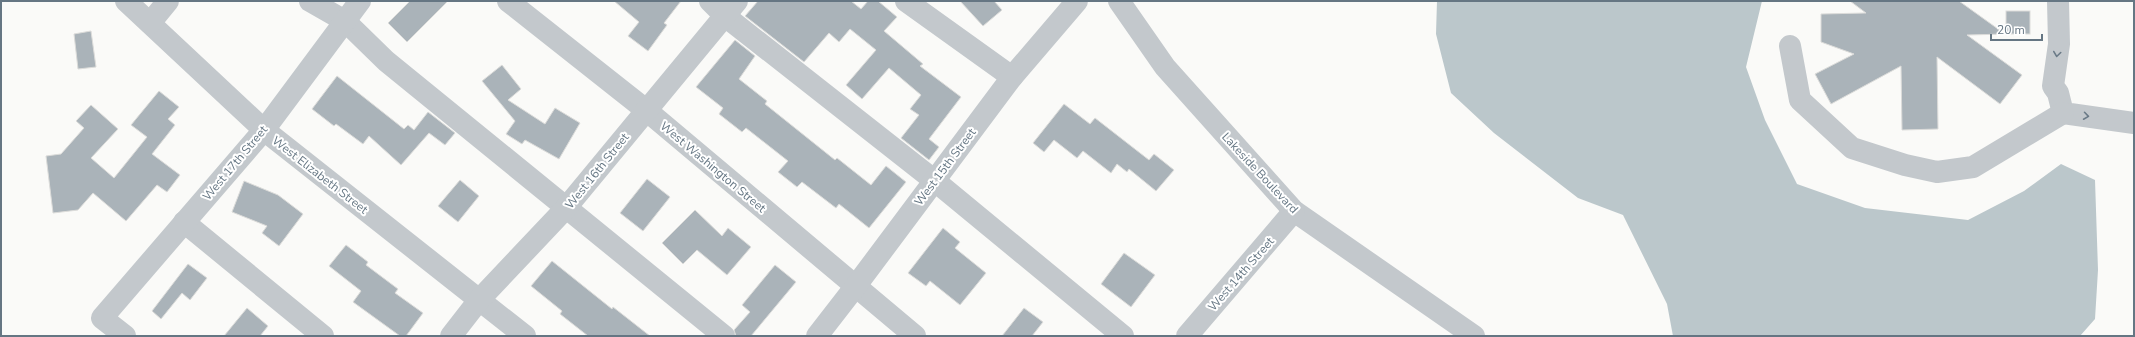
<svg xmlns="http://www.w3.org/2000/svg" width="2135" height="337" font-family="'Nunito Sans',sans-serif">
  <style>
    .water { fill: #bbc7cb }
    .building { fill: #aab3b9; stroke: #dcdcda }
    .lines { fill: none; stroke-linecap: round; stroke-linejoin: round }
    .minor { stroke: #c3c8cc; stroke-width: 22 }
    .oneway { stroke: #6a7a87 }
    .labels { text-anchor: middle; dominant-baseline: central; stroke-width: 4; stroke-linejoin: round; paint-order: stroke }
    .street-label { font-size: 12px; fill: #657683; stroke: #fff }
  </style>
  <rect width="100%" height="100%" fill="#fafaf8"/>
  <polygon class="water" points="1437,1 1762,1 1746,67 1765,120 1797,184 1865,208 1968,220 2024,191 2061,164 2095,180 2098,270 2095,319 2080,336 1673,336 1667,304 1623,215 1578,198 1494,133 1451,93 1436,34"/>
  <g class="building">
    <polygon points="410,1 448,1 407,42 388,23"/>
    <polygon points="614,1 681,1 664,23 667,25 648,51 628,36 639,22"/>
    <polygon points="758,1 851,1 861,9 868,1 878,1 897,17 884,31 923,64 920,66 961,97 929,139 939,147 929,160 901,138 919,115 910,109 921,95 889,68 862,99 846,85 876,50 850,29 839,42 829,33 804,62 745,16"/>
    <polygon points="960,1 994,1 1002,10 983,26"/>
    <polygon points="1850,1 1959,1 2005,34 1967,35 2022,75 2000,104 1937,57 1938,129 1902,130 1901,66 1831,104 1815,74 1854,54 1821,42 1821,14 1866,13"/>
    <rect x="2006" y="11" width="24" height="23"/>
    <polygon points="91,31 96,67 78,69 74,34"/>
    <polygon points="735,40 755,56 739,79 767,101 765,104 835,160 837,158 871,185 886,166 906,182 869,228 839,204 836,208 802,182 797,187 778,172 788,161 746,128 742,132 719,114 723,108 696,87"/>
    <polygon points="502,65 521,89 508,100 545,124 555,108 580,123 559,159 525,140 522,144 506,134 515,121 482,81"/>
    <polygon points="337,76 404,129 408,125 414,130 428,112 455,133 445,145 429,133 401,165 369,136 363,144 336,124 334,126 312,109"/>
    <polygon points="159,91 179,107 168,119 175,125 152,154 180,175 167,192 157,185 126,221 93,193 78,210 53,213 46,156 61,154 84,128 76,121 91,105 118,129 91,158 114,178 147,137 131,125"/>
    <polygon points="1064,104 1090,124 1095,118 1149,160 1154,154 1174,170 1156,191 1129,169 1127,172 1117,164 1111,173 1083,151 1077,158 1054,140 1044,152 1033,143"/>
    <polygon points="647,179 670,197 643,231 620,213"/>
    <polygon points="460,180 479,196 458,222 438,206"/>
    <polygon points="244,181 278,195 303,214 279,246 262,233 267,226 232,212"/>
    <polygon points="695,210 722,236 728,228 751,247 727,275 697,250 683,264 662,243"/>
    <polygon points="943,228 960,242 955,248 986,273 960,305 930,281 926,286 908,273"/>
    <polygon points="346,245 368,262 366,265 398,289 395,293 423,313 406,336 400,336 353,302 361,291 329,266"/>
    <polygon points="1124,253 1155,275 1131,307 1101,284"/>
    <polygon points="552,261 612,309 613,307 650,336 588,336 560,314 562,311 531,286"/>
    <polygon points="188,264 207,278 190,300 182,293 161,319 152,311"/>
    <polygon points="775,265 796,282 751,336 736,336 734,330 750,312 742,305"/>
    <polygon points="247,308 268,326 260,336 224,336"/>
    <polygon points="1024,308 1043,322 1032,336 1002,336"/>
  </g>
  <g class="lines">
    <g class="minor">
      <polyline points="126,1 264,130 525,336"/>
      <polyline points="310,1 345,21 386,61 724,336"/>
      <polyline points="508,1 646,110 915,336"/>
      <polyline points="710,1 725,16 935,181 1123,336"/>
      <polyline points="906,1 1012,77"/>
      <polyline points="1119,1 1165,67 1294,211 1474,336"/>
      <polyline points="2058,1 2059,44 2053,86 2058,93 2063,113 2134,123"/>
      <polyline points="150,23 168,1"/>
      <polyline points="1790,46 1800,100 1852,148 1905,165 1937,172 1973,167 2063,113"/>
      <polyline points="184,222 323,336"/>
      <polyline points="125,336 102,318 264,130 360,1"/>
      <polyline points="451,336 479,300 565,209 737,1"/>
      <polyline points="817,336 855,287 1012,77 1077,1"/>
      <polyline points="1187,336 1294,211"/>
    </g>
  </g>
  <defs><path id="oneway-chevron" d="M-2-3.5L2.5 0L-2 3.5" fill="none" stroke-width="1.6" stroke-linecap="round" stroke-linejoin="round"/></defs>
  <g class="oneway">
    <use href="#oneway-chevron" transform="translate(2057 54) rotate(98)"/>
    <use href="#oneway-chevron" transform="translate(2086 116) rotate(8)"/>
  </g>
  <g class="labels">
    <g class="street-label">
      <text transform="translate(235 163) rotate(-50)">West 17th Street</text>
      <text transform="translate(713 167) rotate(40)">West Washington Street</text>
      <text transform="translate(945 167) rotate(-53)">West 15th Street</text>
      <text transform="translate(597 171) rotate(-51)">West 16th Street</text>
      <text transform="translate(1260 173) rotate(47)">Lakeside Boulevard</text>
      <text transform="translate(320 175) rotate(38)">West Elizabeth Street</text>
      <text transform="translate(1241 274) rotate(-49)">West 14th Street</text>
    </g>
  </g>
  <rect width="2135" height="337" fill="none" stroke="#657683" stroke-width="4"/>
  <path d="M1991 34v6h51v-6" fill="none" stroke="#657683" stroke-width="2"/>
  <text x="1997" y="34" font-size="12" fill="#657683" stroke="#ffffff" stroke-width="3" paint-order="stroke">20 m</text>
</svg>
